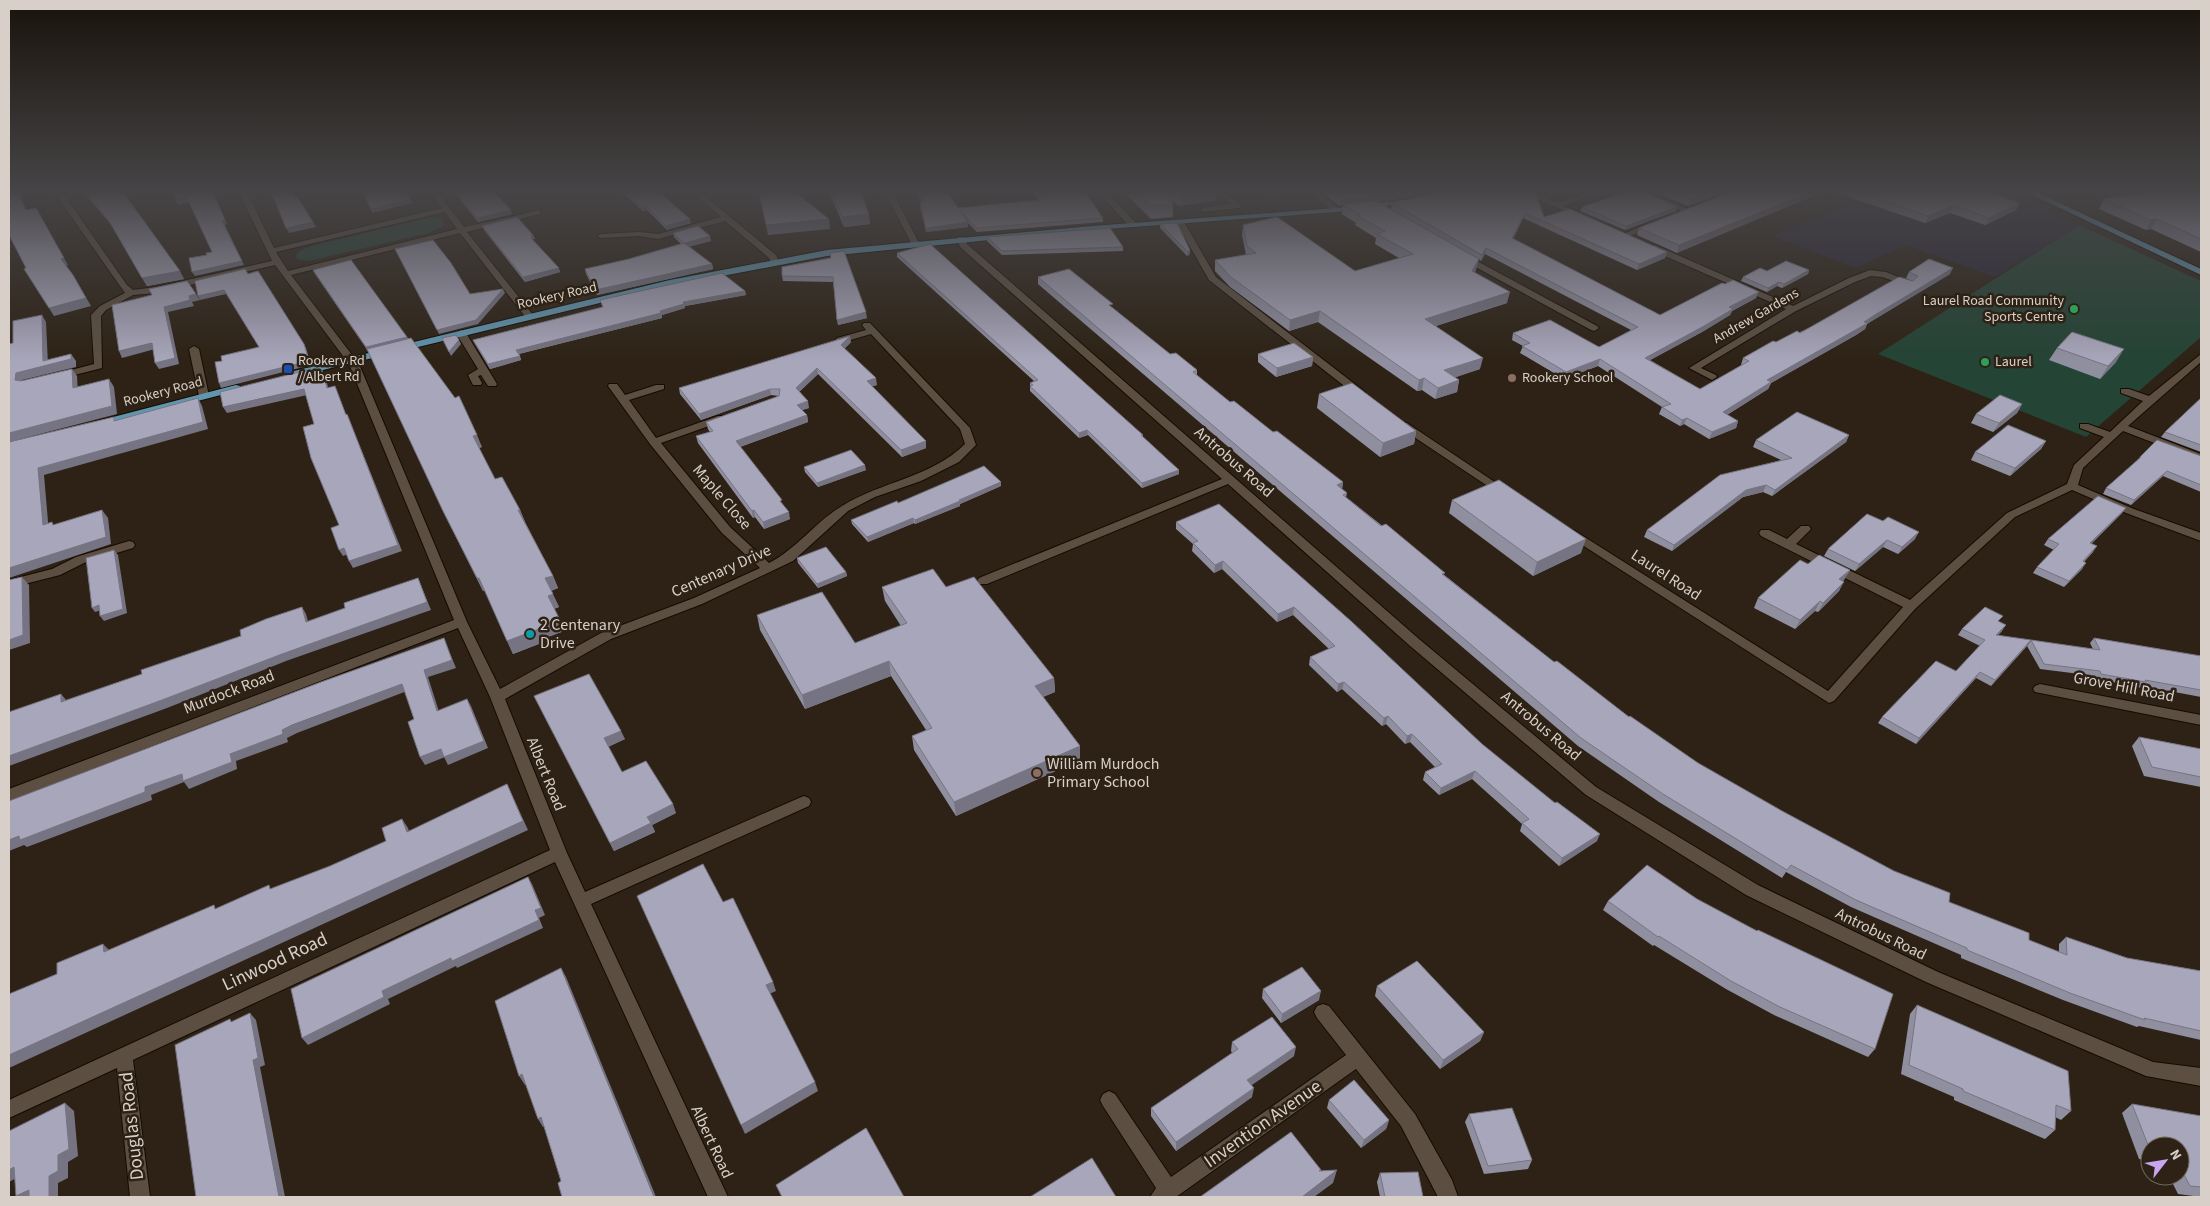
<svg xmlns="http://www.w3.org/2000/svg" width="2210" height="1206" font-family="'Source Sans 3',sans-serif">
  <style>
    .commercial { fill: #2c2838 }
    .green { fill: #244435 }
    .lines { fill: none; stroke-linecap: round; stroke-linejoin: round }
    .minor-casing { stroke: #150b02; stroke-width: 2 }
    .major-casing { stroke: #150b02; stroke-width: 2 }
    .minor { fill: #5c4f41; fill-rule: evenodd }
    .major { fill: #6196af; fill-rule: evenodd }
    .wall { fill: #908fa0 }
    .shaded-wall { fill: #767482 }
    .building { fill: #a8a6ba; stroke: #767482 }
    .leisure-dot { fill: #2e9e5b; stroke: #2d2215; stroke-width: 2 }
    .transit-dot { fill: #1a4fb4; stroke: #2d2215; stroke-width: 2 }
    .education-dot { fill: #8d6e63; stroke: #2d2215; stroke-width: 2 }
    .culture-dot { fill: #0f9aa8; stroke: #2d2215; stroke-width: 2 }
    .labels { text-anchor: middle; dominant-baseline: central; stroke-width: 5; stroke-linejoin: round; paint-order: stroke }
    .far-street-label { font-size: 14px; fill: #d8d0c8; stroke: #2d2215 }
    .far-poi-label { font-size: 14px; fill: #d8d0c8; stroke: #2d2215; text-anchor: start }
    .street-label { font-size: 16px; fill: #d8d0c8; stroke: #2d2215 }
    .poi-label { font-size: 16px; fill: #d8d0c8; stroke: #2d2215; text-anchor: start }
    .near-street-label { font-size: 19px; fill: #d8d0c8; stroke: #2d2215 }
  </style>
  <rect width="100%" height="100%" fill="#2d2215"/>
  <polygon class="commercial" points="1880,192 2014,192 2079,225 1995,277 1905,245 1856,268 1772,236"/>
  <g class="green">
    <polygon points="432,217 440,218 445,225 428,233 309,261 297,259 296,255 301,250 315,245"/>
    <polygon points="2079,225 2201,281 2201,337 2086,437 1878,354"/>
  </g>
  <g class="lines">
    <defs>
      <g id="minor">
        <path d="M 54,192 L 62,192 L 127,285 L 133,290 L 156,287 L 272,261 L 239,192 L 247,192 L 274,248 L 442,208 L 430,192 L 438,192 L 464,227 L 540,210 L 540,214 L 467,232 L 533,315 L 533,319 L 527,319 L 460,233 L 291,275 L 359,364 L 467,622 L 500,689 L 601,633 L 694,598 L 760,568 L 722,533 L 650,444 L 608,386 L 609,384 L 617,384 L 625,395 L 656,385 L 664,385 L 664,389 L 629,400 L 656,438 L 718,416 L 726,416 L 726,420 L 661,443 L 730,527 L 769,563 C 798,548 815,522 842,506 C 882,481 930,478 965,444 L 960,429 L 871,334 L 840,343 L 835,340 L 837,338 L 866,330 L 862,325 L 864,323 L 870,323 L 970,428 L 976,445 L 959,462 L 921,481 L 875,497 L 848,511 L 793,561 L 702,604 L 611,639 L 505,699 L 567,853 L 585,892 L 799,798 L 804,796 L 809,798 L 811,802 L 809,806 L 591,904 L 728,1197 L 708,1197 L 555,862 L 133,1060 L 150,1197 L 130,1197 L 117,1068 L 9,1118 L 9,1100 L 550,850 L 490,697 L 458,628 L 9,801 L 9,789 L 454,620 L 349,364 L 275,265 L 156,293 L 133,295 L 106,310 L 101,316 L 102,368 L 59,379 L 56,378 L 56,374 L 94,364 L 91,315 L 100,306 L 125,293 ZM 445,212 L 457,229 L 288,271 L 276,252 Z"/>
        <polygon points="692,192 700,192 776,255 779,262 778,264 772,264 769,258 725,221 658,239 639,236 601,238 597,236 601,234 639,232 658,234 721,217"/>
        <polygon points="885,192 893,192 919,243 918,245 911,243"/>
        <polygon points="1098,192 1106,192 1136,223 1136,227 1130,227"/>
        <polygon points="1215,192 1224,192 1242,206 1238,208 1202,212 1202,208 1231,204"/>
        <polygon points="1309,192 1318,192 1341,210 1334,212"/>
        <polygon points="1522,192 1532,192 1558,203 1590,192 1601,192 1564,206 1583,214 1584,216 1580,218"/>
        <polygon points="1638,192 1648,192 1693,211 1686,213"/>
        <polygon points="1177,220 1184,222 1216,277 1365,392 1365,396 1357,396 1209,280 1176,222"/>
        <polygon points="1651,222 1658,224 1628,237 1621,235"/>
        <polygon points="958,237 964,237 967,244 1419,639 1596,787 1758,885 1938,972 2153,1062 2201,1068 2201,1086 2146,1076 1926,982 1746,895 1586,795 1409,645 1228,484 987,584 979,584 977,581 979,578 1222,479 960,247 957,239"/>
        <polygon points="1649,245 1655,245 1793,306 1849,278 1870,270 1886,272 1913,283 1909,286 1882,277 1871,276 1855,282 1796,311 1701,368 1716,375 1717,377 1712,380 1689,368 1786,309 1649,249"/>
        <polygon points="1462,253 1597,326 1599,328 1594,331 1591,330 1459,258 1458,256"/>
        <polygon points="461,330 466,333 497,384 496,386 488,386 481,375 478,376 482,383 481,385 473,385 468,375 478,369 456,333"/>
        <polygon points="194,346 199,349 209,396 204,399 199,396 189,349"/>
        <polygon points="2201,354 2201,362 2128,426 2201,454 2201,461 2123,431 2083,468 2078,485 2134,509 2201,533 2201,541 2126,513 2072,490 2015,517 1915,609 1834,701 1829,703 1565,534 1571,530 1575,531 1828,691 1903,607 1761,536 1759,533 1761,530 1769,530 1787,539 1801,526 1809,526 1811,529 1796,544 1910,600 2007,513 2067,484 2074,465 2104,437 2080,428 2080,424 2088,424 2110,432 2143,401 2121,393 2121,389 2129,389 2149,396"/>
        <polygon points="1403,422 1407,423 1511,493 1509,495 1501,495 1399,427 1399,423"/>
        <polygon points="129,541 133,542 135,545 133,548 84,563 60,575 9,588 9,580 52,569 76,557"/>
        <polygon points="2040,684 2201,715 2201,725 2035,692 2033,689 2035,686"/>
        <polygon points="1323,1004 1329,1006 1415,1114 1452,1180 1458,1197 1438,1197 1401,1126 1356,1069 1176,1197 1150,1197 1156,1188 1103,1106 1100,1100 1103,1094 1109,1091 1115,1094 1171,1177 1346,1055 1317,1018 1314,1012 1317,1006"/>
      </g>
      <g id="major">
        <polygon points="2026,192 2036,192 2201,269 2201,275"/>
        <polygon points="1408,199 1412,201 1411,203 1337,212 1092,230 827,256 670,286 294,377 289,374 294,371 670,280 827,250 1092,226 1337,208"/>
        <polygon points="236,385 240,386 240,390 98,427 93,424 94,422"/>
      </g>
    </defs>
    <use href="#minor" class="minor-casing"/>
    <use href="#major" class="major-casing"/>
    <use href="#minor" class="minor"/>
    <use href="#major" class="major"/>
  </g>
  <g class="wall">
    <polygon points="83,192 123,192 184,279 147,286 114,228"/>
    <polygon points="454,192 494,192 512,214 478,222"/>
    <polygon points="622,192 659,192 691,223 667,230 647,210 643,211"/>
    <polygon points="829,192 861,192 870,224 844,227"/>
    <polygon points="915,192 947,192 958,208 1039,200 1032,192 1085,192 1103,218 1103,222 977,232 968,223 968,227 926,232 920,206 920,201 922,201"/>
    <polygon points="1124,192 1216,192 1215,200 1179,206 1170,200 1173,205 1173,217 1151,219"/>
    <polygon points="1322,192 1433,192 1399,199 1378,201 1391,209 1392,203 1439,192 1544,217 1667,252 1665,258 1637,270 1523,218 1513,239 1660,315 1756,298 1732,311 1730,315 1702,332 1650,360 1700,389 1742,365 1741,365 1743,358 1912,281 1906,278 1909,272 1950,274 1870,322 1867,324 1865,329 1856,335 1771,383 1768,389 1727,415 1738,421 1736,428 1709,439 1684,424 1680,426 1659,414 1662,407 1598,366 1564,379 1520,353 1523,346 1512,340 1513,333 1599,347 1631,330 1485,254 1481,261 1479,259 1476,269 1475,272 1507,303 1436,326 1480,369 1455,377 1459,380 1457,392 1435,399 1422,390 1417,391 1318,322 1289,331 1230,287 1215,271 1215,260 1246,255 1242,235 1243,225 1355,271 1399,258 1375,244 1376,238 1355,225 1356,223 1342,214 1343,205 1339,206 1323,193"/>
    <polygon points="1652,192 1725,192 1688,206"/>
    <polygon points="1731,192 1677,253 1637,235 1639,228"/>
    <polygon points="1834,192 1988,192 2020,203 2016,210 1985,225 1950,213 1925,223"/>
    <polygon points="2152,192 2201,192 2201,252 2151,229 2146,230 2099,209 2104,199"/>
    <polygon points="1582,207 1677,207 1676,211 1625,230 1580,211"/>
    <polygon points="1160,224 1190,254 1187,256 1160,228"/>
    <polygon points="482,226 533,235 535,239 533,239 534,241 560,272 525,282 484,230"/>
    <polygon points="673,233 711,241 689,246 712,264 713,269 597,295 586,274 585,269 629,259 681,244 674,237"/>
    <polygon points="987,237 1123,247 1123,251 1002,255 987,241"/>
    <polygon points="897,253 1143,435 1143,437 1179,474 1142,488 1088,435 1079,438 1030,391 1030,383 1034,381 897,257"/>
    <polygon points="831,258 867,318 838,325 833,282 783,281 782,276"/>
    <polygon points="313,270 407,337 482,447 479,448 495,479 520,510 525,522 553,576 558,588 551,591 559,607 554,609 564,631 548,637 549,640 513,654 485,590 483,591 449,523 368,351 315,274"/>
    <polygon points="1809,270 1808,274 1782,288 1777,286 1767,292 1741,281 1743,277 1767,271"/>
    <polygon points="1038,277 1113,308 1170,354 1197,370 1197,375 1230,402 1343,482 1342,489 1347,493 1346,497 1554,662 1629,717 1698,763 1782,811 1949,902 2029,940 2059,952 2059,944 2066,937 2127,958 2201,971 2201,1040 2139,1026 2137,1027 2063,1000 1961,958 1961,955 1851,907 1786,872 1782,878 1659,802 1578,746 1038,284"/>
    <polygon points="745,291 746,295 685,306 685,308 662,315 662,318 519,354 521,360 490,369 475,344 473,340 603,307 600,300"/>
    <polygon points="851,342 844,349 877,385 871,386 926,448 902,457 818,374 799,392 809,408 802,410 807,415 808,422 740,447 783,506 790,519 764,529 755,517 753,518 698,443 696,436 710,432 708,429 706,422 779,396 771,395 701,420 680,394 679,388"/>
    <polygon points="2057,348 2116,362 2100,379 2049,360"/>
    <polygon points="1258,354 1313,357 1312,366 1276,377 1258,362"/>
    <polygon points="1319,394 1416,431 1414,444 1380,457 1317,408"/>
    <polygon points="2201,398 2201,452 2161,437 2165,432"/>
    <polygon points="2022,404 2017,413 1993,432 1971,423 1976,414"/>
    <polygon points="1849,435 1846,442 1772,496 1763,492 1743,497 1672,551 1644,537 1647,530 1781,460 1753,447 1756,440"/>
    <polygon points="2046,441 2041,449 2010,476 1971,460 1975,452"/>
    <polygon points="2201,456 2201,492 2163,476 2131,505 2103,494 2106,488 2136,462 2140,457"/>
    <polygon points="804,467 866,470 818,487 805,472"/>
    <polygon points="1001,486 960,504 960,506 915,524 914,523 868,542 852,524 851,520 898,503"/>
    <polygon points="1452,500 1581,553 1533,576 1449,513"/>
    <polygon points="2126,508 2122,513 2092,543 2093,552 2084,562 2082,569 2064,587 2033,573 2037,567 2054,550 2044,545 2048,539"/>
    <polygon points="1867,514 1915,539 1898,554 1883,547 1855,571 1824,556 1828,549"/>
    <polygon points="1176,522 1482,744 1597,841 1559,866 1520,831 1522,824 1472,779 1439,795 1423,780 1425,772 1435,767 1410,742 1405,744 1386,724 1382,726 1342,689 1337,692 1309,665 1310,657 1329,649 1293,615 1277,622 1222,569 1214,573 1192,551 1193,544 1176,529"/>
    <polygon points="797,558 846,572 847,576 818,588 798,563"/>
    <polygon points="1808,564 1850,570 1843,581 1839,591 1818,612 1815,611 1795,629 1754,608 1758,598"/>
    <polygon points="882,587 946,587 1054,678 1055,692 1043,697 1080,746 1080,760 956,816 914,750 912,736 926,730 891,676 805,709 760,630 757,615 855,643 901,626 885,601"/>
    <polygon points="1999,622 2002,631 1997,636 2027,646 1991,686 1976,678 1916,744 1878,723 1882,717 1956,671 1980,646 1958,635 1962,629"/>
    <polygon points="2094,638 2201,656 2201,697 2143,686 2142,688 2097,679 2096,676 2040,669 2027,646 2031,640 2093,649 2090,643"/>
    <polygon points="534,696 625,739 608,747 622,772 676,813 652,825 655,832 614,851"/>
    <polygon points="2139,737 2201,749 2201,787 2144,776 2132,746"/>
    <polygon points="1697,899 1757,931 1875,1049 1868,1057 1774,1015 1726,989 1654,945 1653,946 1603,910 1608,901"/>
    <polygon points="1377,986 1484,1032 1480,1041 1440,1069 1375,996"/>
    <polygon points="1263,989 1319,1000 1281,1023 1262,998"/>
    <polygon points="1917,1005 2071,1111 2061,1120 2055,1117 2055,1130 2045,1139 1954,1100 1954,1097 1901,1074 1910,1014"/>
    <polygon points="1232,1042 1294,1056 1251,1085 1252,1097 1176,1151 1151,1116 1151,1108 1232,1053 1231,1051"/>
    <polygon points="1329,1100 1389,1120 1386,1129 1361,1148 1327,1108"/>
    <polygon points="2132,1104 2201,1116 2201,1197 2178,1194 2169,1176 2180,1176 2180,1146 2150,1146 2150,1162 2139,1159 2122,1113"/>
    <polygon points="1469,1114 1532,1160 1528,1169 1484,1174 1465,1122"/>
    <polygon points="1380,1173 1423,1197 1380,1197 1377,1182"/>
  </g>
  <g class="shaded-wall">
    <polygon points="17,192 21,192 22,200 30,218"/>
    <polygon points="213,192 227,224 225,225 244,265 195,276 192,272 242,261 222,221"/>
    <polygon points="1193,192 1216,192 1215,200 1179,206 1180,194"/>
    <polygon points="1265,192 1280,192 1265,195"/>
    <polygon points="1407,192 1433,192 1399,199 1345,205 1343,204 1343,205 1339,206 1340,200"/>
    <polygon points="1710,192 1725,192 1688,206 1690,199"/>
    <polygon points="1810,192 1823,192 1677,253 1679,245"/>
    <polygon points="187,198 190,202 178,205 176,200"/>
    <polygon points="411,199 412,203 372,213 371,209"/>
    <polygon points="2020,203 2016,210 1985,225 1989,218"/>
    <polygon points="1954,205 1950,213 1925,223 1928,216"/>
    <polygon points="646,206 647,210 643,211 642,207"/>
    <polygon points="1677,207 1676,211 1625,230 1626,226"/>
    <polygon points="511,210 512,214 478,222 477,218"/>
    <polygon points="1525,213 1523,218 1511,244 1512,238"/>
    <polygon points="869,214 870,224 844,227 842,217"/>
    <polygon points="40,215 68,265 65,266 61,259"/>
    <polygon points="690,219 691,223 667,230 666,226"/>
    <polygon points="829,219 830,229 768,235 766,225"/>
    <polygon points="2157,219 2151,229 2146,230 2151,220"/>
    <polygon points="313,222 316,227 289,233 286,228"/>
    <polygon points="968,222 968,227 926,232 926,228"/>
    <polygon points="710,236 711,241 685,248 684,244"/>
    <polygon points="1486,248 1485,254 1481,261 1482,255"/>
    <polygon points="1190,250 1190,254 1187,256 1188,252"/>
    <polygon points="1667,252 1665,258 1637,270 1639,264"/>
    <polygon points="1479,259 1476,269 1470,282 1472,271"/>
    <polygon points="712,264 713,269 597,295 595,290"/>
    <polygon points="559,268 560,272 525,282 523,277"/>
    <polygon points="1953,268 1950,274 1870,322 1867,324 1865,329 1856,335 1771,383 1768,389 1720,419 1723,412 1767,380"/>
    <polygon points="1809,270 1808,274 1782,288 1784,284"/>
    <polygon points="180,271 184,279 147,286 142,278"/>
    <polygon points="73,275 91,306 54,316 49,308"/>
    <polygon points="1779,282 1777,286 1767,292 1768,288"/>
    <polygon points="503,289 505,293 478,324 439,334 437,330"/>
    <polygon points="224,290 226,294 200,300 198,296"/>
    <polygon points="745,291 746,295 685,306 685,308 662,315 662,318 518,354 516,350 660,311 683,302"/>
    <polygon points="1510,292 1507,303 1423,330 1425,319"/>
    <polygon points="1759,292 1756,298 1732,311 1730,315 1702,332 1643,364 1645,358 1729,307"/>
    <polygon points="196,294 200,300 192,302 194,306 168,312 179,364 159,369 155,363 164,307 189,296"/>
    <polygon points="1320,311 1318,322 1289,331 1290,320"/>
    <polygon points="866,312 867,318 838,325 837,320"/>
    <polygon points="42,315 46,322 48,365 71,354 76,361 76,367 22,380 21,387 15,380 16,373 43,361"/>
    <polygon points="850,336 851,342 842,351 841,345"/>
    <polygon points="407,337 409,341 368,351 366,347"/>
    <polygon points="459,340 461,344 451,356 449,352"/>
    <polygon points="152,343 155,349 122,358 119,351"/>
    <polygon points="304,344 306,348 311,365 221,388 219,383"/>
    <polygon points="2124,349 2116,362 2100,379 2108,366"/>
    <polygon points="520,356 521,360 490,369 488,364"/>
    <polygon points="1313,357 1312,366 1276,377 1277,368"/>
    <polygon points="1483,358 1480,369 1442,382 1444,370"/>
    <polygon points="1600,359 1598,366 1564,379 1566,372"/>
    <polygon points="817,368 818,374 797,394 796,388"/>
    <polygon points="72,369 77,376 78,396 73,388"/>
    <polygon points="322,370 325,376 330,394 327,388"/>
    <polygon points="876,378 877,385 868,388 867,381"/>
    <polygon points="1424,378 1422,390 1417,391 1419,380"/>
    <polygon points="109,379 114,387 117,414 9,442 9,433"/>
    <polygon points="1459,380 1457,392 1435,399 1438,388"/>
    <polygon points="304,389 307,395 227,413 223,407"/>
    <polygon points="770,389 771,395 701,420 699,414"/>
    <polygon points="198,398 202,406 208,429 44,475 49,533 43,525 38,468"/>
    <polygon points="808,401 809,408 799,411 797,405"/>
    <polygon points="2022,404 2017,413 1993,432 1999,423"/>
    <polygon points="347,414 402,551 353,568 349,561"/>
    <polygon points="807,415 808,422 737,448 736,441"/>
    <polygon points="1687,418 1684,424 1680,426 1682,420"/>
    <polygon points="1738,421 1736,428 1709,439 1712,432"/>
    <polygon points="1087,430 1088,435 1079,438 1079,433"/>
    <polygon points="1416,431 1414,444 1380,457 1383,443"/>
    <polygon points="477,435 482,447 478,448 473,436"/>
    <polygon points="1849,435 1846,442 1772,496 1775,490"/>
    <polygon points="926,441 926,448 902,457 901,450"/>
    <polygon points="2046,441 2041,449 2010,476 2015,468"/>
    <polygon points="865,465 866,470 818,487 817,483"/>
    <polygon points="1179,470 1179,474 1142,488 1142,483"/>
    <polygon points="2167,471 2163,476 2131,505 2134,500"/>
    <polygon points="1001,482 1001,486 960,504 960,506 915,524 915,520"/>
    <polygon points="1343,482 1342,490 1337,485"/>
    <polygon points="1766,485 1763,492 1743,497 1672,551 1674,545 1746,490"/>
    <polygon points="2126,508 2122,513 2086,549 2090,543"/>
    <polygon points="102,510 108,518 111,544 9,578 9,568"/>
    <polygon points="518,510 520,510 525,522 523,523"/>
    <polygon points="754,510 755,517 753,518 752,511"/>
    <polygon points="789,512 790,519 764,529 763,522"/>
    <polygon points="913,518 914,523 868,542 867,537"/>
    <polygon points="1919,532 1915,539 1898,554 1902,547"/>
    <polygon points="1586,539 1581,553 1533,576 1537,562"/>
    <polygon points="1887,540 1883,547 1855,571 1859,564"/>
    <polygon points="2097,546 2093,552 2078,567 2083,561"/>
    <polygon points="344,548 348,554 343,556 339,550"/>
    <polygon points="114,550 118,555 127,613 104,621 100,616"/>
    <polygon points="1223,561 1222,569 1214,573 1215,565"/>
    <polygon points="2086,563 2082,569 2064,587 2069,581"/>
    <polygon points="1850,570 1844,580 1834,589 1839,579"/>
    <polygon points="846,572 847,576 818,588 817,584"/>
    <polygon points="553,576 558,588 550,591 545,578"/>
    <polygon points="22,577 29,585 30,643 9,650 9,640"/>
    <polygon points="418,578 431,610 286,661 167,708 9,766 9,756"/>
    <polygon points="477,578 479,578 485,590 483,591"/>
    <polygon points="1844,582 1839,591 1818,612 1823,603"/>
    <polygon points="553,594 559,607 553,609 548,596"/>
    <polygon points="1820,601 1815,611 1795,629 1800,620"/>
    <polygon points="99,605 102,610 95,612 92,608"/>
    <polygon points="302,607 306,614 310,629 306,622"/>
    <polygon points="1294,607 1293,615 1277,622 1278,614"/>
    <polygon points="559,618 564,631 548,637 549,640 513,654 507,641 542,625"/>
    <polygon points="2006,625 2002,631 1992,641 1996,635"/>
    <polygon points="444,638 447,646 456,668 428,677 441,718 437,711 424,670"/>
    <polygon points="2031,640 2027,646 1991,686 1995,680"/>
    <polygon points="889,661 891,676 805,709 802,695"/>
    <polygon points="1980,672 1976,678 1916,744 1919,738"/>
    <polygon points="1054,678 1055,692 1035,700 1035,686"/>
    <polygon points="1344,682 1342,689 1337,692 1338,684"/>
    <polygon points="402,684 407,691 297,733 287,738 288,742 236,761 237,769 189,789 184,782 151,795 152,800 27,847 24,845 9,851 9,840 230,754 292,725"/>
    <polygon points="61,694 67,701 61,702"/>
    <polygon points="467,699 471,706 488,748 448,765 444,757"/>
    <polygon points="1388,716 1386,724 1382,726 1384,718"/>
    <polygon points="621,731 625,739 607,747 604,738"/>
    <polygon points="1412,734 1410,742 1405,744 1407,736"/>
    <polygon points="1080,746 1080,760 956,816 954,802"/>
    <polygon points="441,749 445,757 425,765 420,757"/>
    <polygon points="1475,771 1472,779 1439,795 1441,788"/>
    <polygon points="507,784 528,830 9,1068 9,1055"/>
    <polygon points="673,804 676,813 652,825 655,832 614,851 610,843 647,817"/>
    <polygon points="402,819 408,828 412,841 407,832"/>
    <polygon points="1600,834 1597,841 1559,866 1562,858"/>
    <polygon points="528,877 532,884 545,915 539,918 543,928 457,968 456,966 388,999 390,1004 308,1045 302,1038 382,991 535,910"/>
    <polygon points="103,944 111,952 104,952"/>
    <polygon points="561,968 566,977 656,1197 654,1197"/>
    <polygon points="773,982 776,991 769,994 766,985"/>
    <polygon points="1321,991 1319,1000 1281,1023 1282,1014"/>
    <polygon points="250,1013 256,1020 265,1065 260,1067 285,1197 279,1197 253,1060"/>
    <polygon points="1484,1032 1480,1041 1440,1069 1443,1060"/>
    <polygon points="1296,1047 1294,1056 1246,1089 1247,1080"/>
    <polygon points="522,1074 528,1083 525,1085 519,1076"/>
    <polygon points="815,1082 818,1091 745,1134 741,1125"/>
    <polygon points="1254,1088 1252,1097 1176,1151 1176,1142"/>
    <polygon points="65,1103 74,1111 78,1156 68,1162 68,1178 58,1183 58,1197 49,1197 49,1176 58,1155"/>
    <polygon points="541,1117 547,1125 543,1127 538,1119"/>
    <polygon points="1389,1120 1386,1129 1361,1148 1364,1140"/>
    <polygon points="14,1167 24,1174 9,1182 9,1170"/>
    <polygon points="1337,1170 1333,1183 1314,1197 1302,1197"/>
    <polygon points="29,1190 37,1197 18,1197 16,1196"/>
  </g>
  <g class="building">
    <polygon points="9,192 17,192 26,210 36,208 64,258 61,259 73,275 86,298 49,308 24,269 26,268 9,235"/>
    <polygon points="85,192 123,192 180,271 142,278 109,221"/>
    <polygon points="173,192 213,192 225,220 222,221 242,261 192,272 189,258 207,255 206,253 212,252 187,198 176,200"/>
    <polygon points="270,192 292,192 295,197 297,196 313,222 286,228 275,201"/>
    <polygon points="362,192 405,192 411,199 371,209"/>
    <polygon points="455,192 494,192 511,210 477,218"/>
    <polygon points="626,192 659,192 690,219 666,226 646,206 642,207"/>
    <polygon points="759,192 795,192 829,219 766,225"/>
    <polygon points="832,192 861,192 869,214 842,217"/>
    <polygon points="918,192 947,192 958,208 1042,200 1035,192 1085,192 1103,218 977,228 961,212 968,222 926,228 920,201 925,201"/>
    <polygon points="1137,192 1167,192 1173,205 1151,206"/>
    <polygon points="1177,192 1193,192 1180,194"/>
    <polygon points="1329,192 1407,192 1400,193 1340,200"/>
    <polygon points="1439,192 1532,192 1536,194 1544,217 1570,209 1667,252 1639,264 1525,213 1512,238 1660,315 1722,283 1725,284 1733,280 1759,292 1729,307 1733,309 1704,326 1645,358 1700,389 1749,361 1743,358 1773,341 1776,342 1797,331 1800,333 1899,277 1913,281 1918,276 1909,272 1929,259 1953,268 1873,316 1864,322 1868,323 1859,328 1767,380 1771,382 1723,412 1738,421 1712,432 1687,418 1682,420 1662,407 1671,404 1600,359 1566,372 1522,346 1530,343 1513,333 1550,320 1599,347 1638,327 1486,248 1482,255 1392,203"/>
    <polygon points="1627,192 1645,192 1677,207 1626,226 1582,207"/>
    <polygon points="1672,192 1710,192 1690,199"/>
    <polygon points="1731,192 1810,192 1679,245 1639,228"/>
    <polygon points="1857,192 1988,192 2020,203 1989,218 1954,205 1928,216"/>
    <polygon points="2152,192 2193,192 2201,195 2201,239 2157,219 2151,220 2104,199"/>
    <polygon points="1376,201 1479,259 1472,271 1510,292 1425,319 1483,358 1444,370 1459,380 1438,388 1424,378 1419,380 1320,311 1290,320 1231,277 1215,260 1256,253 1247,246 1243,225 1277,217 1355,271 1413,254 1377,234 1385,231 1357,215 1360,214 1343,204"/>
    <polygon points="517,217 533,235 531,235 533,238 531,238 559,268 523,277 482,226"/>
    <polygon points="1177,223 1190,250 1188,252 1160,224"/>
    <polygon points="698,226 710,236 685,243 684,243 673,233"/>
    <polygon points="1110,228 1123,247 1002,251 987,237"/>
    <polygon points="433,240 451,263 470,294 503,289 476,320 437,330 395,249"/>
    <polygon points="684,243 712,264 595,290 585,269 629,259"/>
    <polygon points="930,244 1143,435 1141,435 1179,470 1142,483 1087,430 1079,433 1030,386 1033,385 1030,383 1038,380 897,253"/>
    <polygon points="844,251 866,312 837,320 833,277 782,276 782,267 831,258 830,253"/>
    <polygon points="351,260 407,337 366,347 313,270"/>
    <polygon points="1786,261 1809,270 1784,284 1779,282 1768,288 1743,277 1760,268 1767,271"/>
    <polygon points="245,269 248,274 258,271 304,344 309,361 219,383 215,362 222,361 221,356 259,347 224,290 198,296 195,281"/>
    <polygon points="1069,269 1113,304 1109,305 1170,354 1176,353 1197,370 1193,372 1230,402 1234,401 1273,432 1277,431 1343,482 1337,485 1347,493 1343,495 1381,526 1386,524 1445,573 1442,574 1554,662 1557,661 1629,717 1630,716 1698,763 1782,811 1894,871 1950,893 1949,902 2029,933 2029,940 2067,955 2066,937 2127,958 2201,971 2201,1031 2144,1018 2145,1020 2070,993 1967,950 1967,948 1856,900 1791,865 1787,870 1663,794 1581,738 1038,277"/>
    <polygon points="722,273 745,291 683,302 684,304 660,311 661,313 516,350 520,356 488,364 473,340 603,307 600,300"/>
    <polygon points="187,281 196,294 189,296 190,300 164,307 175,358 155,363 152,343 119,351 112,305 152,295 149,289"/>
    <polygon points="42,315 43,361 71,354 71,359 16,373 15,380 21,381 72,369 73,388 109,379 112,406 9,433 9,344 13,343 13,321"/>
    <polygon points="2072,332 2124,349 2108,366 2057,348"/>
    <polygon points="456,335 459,340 449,352 442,338"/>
    <polygon points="850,336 841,345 876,378 867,381 926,441 901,450 817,368 796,388 808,401 797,405 807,415 736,441 782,500 780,501 789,512 763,522 754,510 752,511 696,436 713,431 706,422 779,396 780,389 770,389 699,414 679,388"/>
    <polygon points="411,338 455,398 459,396 477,435 473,436 495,479 502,477 520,510 518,510 553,576 545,578 553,594 548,596 559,618 542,625 544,627 507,641 479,578 477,578 443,511 367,349"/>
    <polygon points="1294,343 1313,357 1277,368 1258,354"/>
    <polygon points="311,369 312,373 322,370 327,388 335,386 346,415 347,414 398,545 349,561 344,548 339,550 331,528 339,525 311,458 303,427 314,424 304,389 223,407 220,392"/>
    <polygon points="1352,383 1416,431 1383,443 1319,394"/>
    <polygon points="2000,395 2022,404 1999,423 1976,414"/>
    <polygon points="198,398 203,422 38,468 43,525 52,522 53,525 102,510 106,537 9,568 9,442 114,417 114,421"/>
    <polygon points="2201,398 2201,445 2165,432"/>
    <polygon points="1797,412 1849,435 1775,490 1766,485 1746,490 1674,545 1647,530 1720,475 1792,458 1756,440"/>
    <polygon points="2008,425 2046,441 2015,468 1975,452"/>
    <polygon points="2157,440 2201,456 2201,485 2167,471 2134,500 2106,488 2141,457 2140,457"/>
    <polygon points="851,450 865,465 817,483 804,467"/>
    <polygon points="984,466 1001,482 959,500 960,501 915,520 913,518 867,537 851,520 897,501 898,503"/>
    <polygon points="1499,480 1586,539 1537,562 1452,500"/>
    <polygon points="2098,496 2126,508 2090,543 2097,546 2083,561 2086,563 2069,581 2037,567 2059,544 2048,539"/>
    <polygon points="1219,504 1352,622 1482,744 1555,803 1557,802 1600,834 1562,858 1522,823 1529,819 1475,771 1441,788 1425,772 1442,764 1412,734 1407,736 1388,716 1384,718 1344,682 1338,684 1310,657 1335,646 1294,607 1278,614 1223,561 1215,565 1193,543 1198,541 1176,522"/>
    <polygon points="1867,514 1883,521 1888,517 1919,532 1902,547 1887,540 1859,564 1828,549"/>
    <polygon points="826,547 846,572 817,584 797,558"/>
    <polygon points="114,550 123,609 100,616 99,605 92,608 86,558"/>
    <polygon points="1819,555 1850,570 1839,579 1844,582 1823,603 1820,601 1800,620 1758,598 1800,560 1808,564"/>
    <polygon points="933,569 946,587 974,577 1054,678 1035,686 1080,746 954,802 912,736 932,728 889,661 802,695 757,615 822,592 855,643 907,623 882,587"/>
    <polygon points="22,577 23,635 9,640 9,580"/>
    <polygon points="418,578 427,602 282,654 162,700 9,756 9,712 61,694 61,702 142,674 141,670 241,636 240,630 266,619 302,607 306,622 345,608 344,603"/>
    <polygon points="1985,607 2003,616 1998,621 2006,625 1996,635 2031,640 1995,680 1980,672 1919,738 1882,717 1936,661 1956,671 1985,640 1962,629"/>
    <polygon points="444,638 452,660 424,670 437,711 467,699 484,741 444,757 441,749 420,757 408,722 414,719 402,684 292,725 282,730 283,734 230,754 232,762 201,774 183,781 182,774 145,787 145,792 20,840 19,836 9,840 9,801 321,682"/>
    <polygon points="2094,638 2201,656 2201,690 2145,680 2146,682 2101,674 2100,671 2044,664 2031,640 2100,650"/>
    <polygon points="589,674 621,731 604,738 622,772 646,761 673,804 647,817 651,823 610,843 534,696"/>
    <polygon points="2139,737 2201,749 2201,777 2152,767"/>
    <polygon points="507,784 523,821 9,1055 9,994 57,974 57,963 103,944 104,952 214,905 215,909 269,885 270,889 330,866 386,841 382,828 402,819 407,832"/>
    <polygon points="703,864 723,902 733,898 773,982 766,985 815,1082 741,1125 637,896"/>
    <polygon points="1647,865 1697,899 1757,931 1758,930 1893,994 1875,1049 1780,1007 1731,981 1659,936 1658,937 1608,901"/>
    <polygon points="528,877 541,908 535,910 539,920 452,961 451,958 382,991 384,997 302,1038 291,989"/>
    <polygon points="1417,961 1484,1032 1443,1060 1377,986"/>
    <polygon points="1302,967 1321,991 1282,1014 1263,989"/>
    <polygon points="561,968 654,1197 562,1197 558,1183 561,1181 541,1117 538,1119 522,1074 519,1076 495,1001"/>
    <polygon points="1917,1005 2068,1071 2071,1111 2056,1105 2055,1130 1963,1091 1963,1089 1909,1065"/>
    <polygon points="250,1013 258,1058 253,1060 279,1197 196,1197 175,1045 230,1019 231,1022"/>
    <polygon points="1272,1017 1296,1047 1247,1080 1254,1088 1176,1142 1151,1108 1238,1049 1232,1042"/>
    <polygon points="1354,1080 1389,1120 1364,1140 1329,1100"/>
    <polygon points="65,1103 69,1149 58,1155 58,1171 49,1176 49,1197 29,1197 29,1190 16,1196 14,1167 9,1170 9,1131"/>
    <polygon points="2132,1104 2201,1116 2201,1187 2190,1186 2180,1167 2180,1146 2150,1146 2150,1150"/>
    <polygon points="1512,1108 1532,1160 1488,1166 1469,1114"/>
    <polygon points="866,1128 904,1197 782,1197 776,1185"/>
    <polygon points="1291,1132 1321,1170 1319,1171 1337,1170 1302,1197 1200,1197"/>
    <polygon points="1092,1158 1116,1197 1030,1197"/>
    <polygon points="1418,1172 1423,1197 1385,1197 1380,1173"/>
  </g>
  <linearGradient id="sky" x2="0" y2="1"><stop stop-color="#19130c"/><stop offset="0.53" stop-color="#464446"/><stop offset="1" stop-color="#464446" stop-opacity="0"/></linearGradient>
  <rect width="2210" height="361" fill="url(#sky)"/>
  <g class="leisure-dot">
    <circle cx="2074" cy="309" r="5"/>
    <circle cx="1985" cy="362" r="5"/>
  </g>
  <rect class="transit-dot" x="283" y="364" width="10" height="10" rx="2.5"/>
  <g class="education-dot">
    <circle cx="1512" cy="378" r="5"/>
    <circle cx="1037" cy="773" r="5"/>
  </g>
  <circle class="culture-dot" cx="530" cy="634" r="5"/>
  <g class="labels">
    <g class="far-street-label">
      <text transform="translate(557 296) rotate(-13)">Rookery Road</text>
      <text transform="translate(1756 316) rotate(-30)">Andrew Gardens</text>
      <text transform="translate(163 392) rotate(-15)">Rookery Road</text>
    </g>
    <g class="far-poi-label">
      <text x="2064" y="301" text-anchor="end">Laurel Road Community<tspan x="2064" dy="16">Sports Centre</tspan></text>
      <text x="298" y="361">Rookery Rd<tspan x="298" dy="16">/ Albert Rd</tspan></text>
      <text x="1995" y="362">Laurel</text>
      <text x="1522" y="378">Rookery School</text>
    </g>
    <g class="street-label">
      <text transform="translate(1234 462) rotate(41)">Antrobus Road</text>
      <text transform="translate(722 497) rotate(49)">Maple Close</text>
      <text transform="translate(721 571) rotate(-24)">Centenary Drive</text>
      <text transform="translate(1666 575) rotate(33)">Laurel Road</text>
      <text transform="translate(2124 687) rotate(11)">Grove Hill Road</text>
      <text transform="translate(229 692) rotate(-21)">Murdock Road</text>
      <text transform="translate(1541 726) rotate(40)">Antrobus Road</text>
      <text transform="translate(546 774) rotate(68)">Albert Road</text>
      <text transform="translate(1881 934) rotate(26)">Antrobus Road</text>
      <text transform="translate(712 1142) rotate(65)">Albert Road</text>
    </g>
    <g class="poi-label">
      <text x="540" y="625">2 Centenary<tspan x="540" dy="18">Drive</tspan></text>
      <text x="1047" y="764">William Murdoch<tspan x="1047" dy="18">Primary School</tspan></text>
    </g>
    <g class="near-street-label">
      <text transform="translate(275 962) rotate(-25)">Linwood Road</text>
      <text transform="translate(1263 1124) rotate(-35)">Invention Avenue</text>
      <text transform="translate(132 1126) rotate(-96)">Douglas Road</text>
    </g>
  </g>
  <rect width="2210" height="1206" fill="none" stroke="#d8d0c8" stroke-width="20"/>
  <g transform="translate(2165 1161) rotate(59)"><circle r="24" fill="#2d2215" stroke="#71685d"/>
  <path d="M0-4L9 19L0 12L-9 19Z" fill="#c7a6ef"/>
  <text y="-8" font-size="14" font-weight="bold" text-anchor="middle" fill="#d8d0c8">N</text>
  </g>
</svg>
